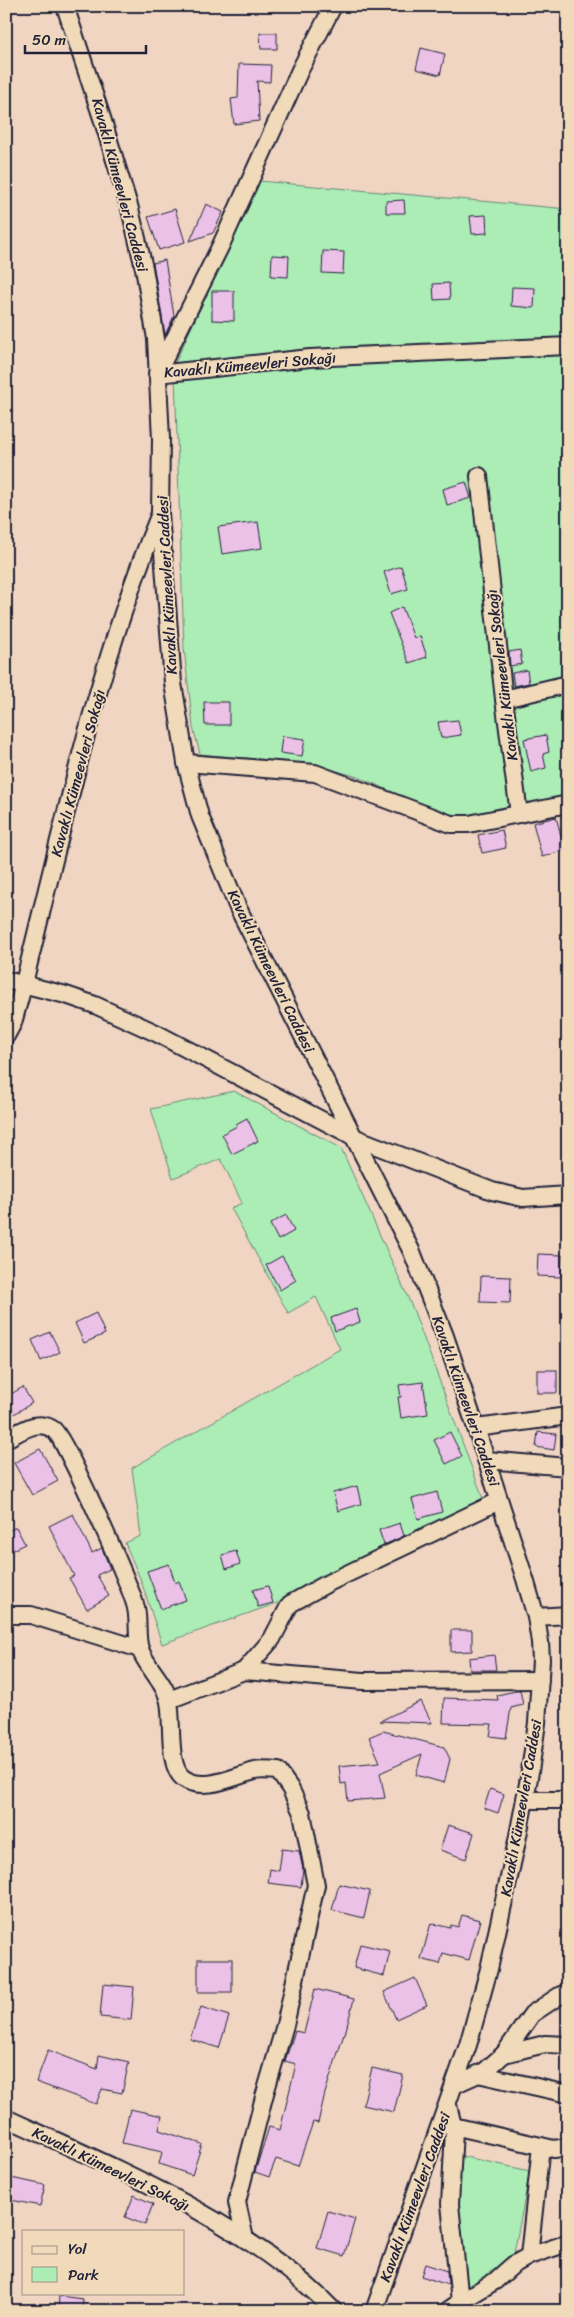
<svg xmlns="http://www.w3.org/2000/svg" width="574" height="2317" font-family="Sriracha,sans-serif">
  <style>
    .green { fill: #acedb6; stroke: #678878 }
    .building { fill: #ebc1e8; stroke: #22223b }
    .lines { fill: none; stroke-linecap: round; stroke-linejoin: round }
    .minor-casing { stroke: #22223b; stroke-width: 20 }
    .minor { stroke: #f0dab9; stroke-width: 16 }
    .labels { text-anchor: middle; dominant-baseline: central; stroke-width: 4; stroke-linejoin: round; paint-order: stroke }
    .street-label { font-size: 15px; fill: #22223b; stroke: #f0dab9 }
  </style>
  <rect width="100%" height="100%" fill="#efd5c2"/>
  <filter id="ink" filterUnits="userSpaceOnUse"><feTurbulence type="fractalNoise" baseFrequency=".02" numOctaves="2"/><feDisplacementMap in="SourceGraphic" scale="10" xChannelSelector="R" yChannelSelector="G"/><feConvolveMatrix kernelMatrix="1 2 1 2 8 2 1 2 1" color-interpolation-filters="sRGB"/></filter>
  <g filter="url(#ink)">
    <g class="green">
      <polygon points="259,181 568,209 568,342 175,363"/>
      <path d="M 568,350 L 568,798 L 470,817 C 434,817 402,795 370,782 C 359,777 348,774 337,771 C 293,759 245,759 200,754 L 193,727 L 184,648 L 175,375 L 306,363 Z"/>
      <polygon points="234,1091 341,1148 413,1309 484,1501 283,1601 162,1644 140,1578 125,1543 141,1536 132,1468 340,1349 316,1297 288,1313 231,1208 242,1203 221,1159 173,1178 151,1109"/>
      <polygon points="461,2156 530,2171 514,2253 491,2278 465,2287 456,2199"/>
    </g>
    <g class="building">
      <polygon points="260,33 277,33 277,49 261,49"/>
      <polygon points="421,48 445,54 440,75 416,69"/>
      <polygon points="239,64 271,65 270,82 257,81 259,121 234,124 231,99 238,98"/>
      <polygon points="404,200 405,213 386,213 386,201"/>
      <polygon points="206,204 223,212 213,233 190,241"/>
      <polygon points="175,209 185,242 159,250 148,217"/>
      <polygon points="486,215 487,233 472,234 470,216"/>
      <polygon points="323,251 344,252 343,274 322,273"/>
      <polygon points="272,255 289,256 288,277 271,276"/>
      <polygon points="165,260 174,316 165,335 153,263"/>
      <polygon points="449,283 450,299 434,300 433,284"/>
      <polygon points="512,287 535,288 534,308 511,306"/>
      <polygon points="212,291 234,291 234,321 212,320"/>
      <polygon points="466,482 471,498 447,505 443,489"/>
      <polygon points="258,522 262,548 222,554 218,527"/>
      <polygon points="401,566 408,589 391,594 384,572"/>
      <polygon points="402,607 414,638 420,636 427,657 409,663 389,613"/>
      <polygon points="520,650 522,664 510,666 509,652"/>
      <polygon points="527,670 529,683 514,686 512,673"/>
      <polygon points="204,702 229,702 229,725 205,725"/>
      <polygon points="458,720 461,735 441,738 438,722"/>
      <polygon points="546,735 549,752 543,754 546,768 531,772 524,739"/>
      <polygon points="282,736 305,739 302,756 280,753"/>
      <polygon points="556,817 565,850 542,857 533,823"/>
      <polygon points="502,830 506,848 482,853 478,835"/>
      <polygon points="247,1118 258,1141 232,1154 222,1134 237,1126 236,1124"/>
      <polygon points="286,1215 294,1231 278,1240 270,1224"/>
      <polygon points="538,1254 562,1255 561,1277 537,1276"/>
      <polygon points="282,1256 296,1280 280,1290 266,1265"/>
      <polygon points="481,1276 511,1277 510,1303 480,1302"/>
      <polygon points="356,1309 360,1322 335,1331 331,1318"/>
      <polygon points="96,1313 105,1334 84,1343 75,1323"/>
      <polygon points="50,1332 60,1352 41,1361 32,1340"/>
      <rect x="537" y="1370" width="20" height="23"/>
      <polygon points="423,1382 428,1414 401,1418 398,1397 401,1397 399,1385"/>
      <polygon points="23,1387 32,1403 14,1414 6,1397"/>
      <polygon points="450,1432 462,1456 446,1464 434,1440"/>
      <polygon points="538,1432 556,1434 554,1450 536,1447"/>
      <polygon points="40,1449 58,1481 32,1495 14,1463"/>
      <polygon points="357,1486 361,1504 338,1511 333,1493"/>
      <polygon points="437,1492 442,1512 418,1519 412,1499"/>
      <polygon points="73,1514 92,1553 102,1548 110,1569 97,1575 109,1596 87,1609 69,1578 74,1576 49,1526"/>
      <polygon points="400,1523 404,1536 384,1545 379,1530"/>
      <polygon points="16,1527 25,1544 6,1553 6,1532"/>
      <polygon points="236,1551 240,1564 226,1569 222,1555"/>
      <polygon points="169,1564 175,1583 179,1581 186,1600 161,1609 147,1571"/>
      <polygon points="268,1586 273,1603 258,1607 253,1590"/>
      <polygon points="451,1630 472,1630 472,1651 451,1652"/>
      <polygon points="494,1655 496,1670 470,1670 469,1658"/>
      <polygon points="520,1690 523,1705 511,1708 506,1738 490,1736 492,1724 443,1723 444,1698 498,1700 497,1695"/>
      <polygon points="421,1701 432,1723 380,1721"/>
      <polygon points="383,1731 444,1747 450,1759 444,1783 416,1775 422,1754 380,1773 385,1798 348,1801 346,1783 341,1784 339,1766 380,1762 369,1737"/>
      <polygon points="490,1789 504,1794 498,1813 484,1808"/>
      <polygon points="448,1825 474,1833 466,1859 440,1850"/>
      <polygon points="282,1849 299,1851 303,1869 301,1887 268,1883 270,1869 279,1871"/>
      <polygon points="339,1884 370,1891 364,1918 332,1910"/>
      <polygon points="462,1915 480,1920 469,1960 443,1953 440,1964 421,1959 431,1923 450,1928 451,1925 458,1927"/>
      <polygon points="360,1944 390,1951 384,1976 354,1968"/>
      <rect x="198" y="1959" width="34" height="33"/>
      <polygon points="415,1978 427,2005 396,2019 384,1992"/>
      <polygon points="103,1984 134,1987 131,2020 100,2017"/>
      <polygon points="315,1989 354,1999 345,2034 344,2034 325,2093 318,2123 313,2122 298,2166 276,2159 269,2177 255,2172 269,2127 280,2130 296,2064 285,2061 295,2031 304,2033"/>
      <polygon points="201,2007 229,2016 219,2048 190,2039"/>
      <polygon points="48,2050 97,2069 99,2055 129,2062 122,2093 102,2089 96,2104 36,2082"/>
      <polygon points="372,2068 403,2075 394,2112 363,2105"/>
      <polygon points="130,2109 162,2116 159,2130 202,2144 192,2175 159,2164 162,2152 122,2143"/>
      <polygon points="6,2177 45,2185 40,2206 6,2199"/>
      <polygon points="134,2195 153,2204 145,2225 125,2217"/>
      <polygon points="328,2211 355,2219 344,2256 317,2248"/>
      <polygon points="425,2264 447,2271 448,2285 421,2276"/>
      <polygon points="59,2296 83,2299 82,2311 58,2311"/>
    </g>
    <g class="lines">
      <defs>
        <g id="minor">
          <polyline points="65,6 102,118 130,209 144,268 156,339 161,439 160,513 173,683 186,763 200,816 238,908 412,1252 445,1336 476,1428 525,1579 536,1617 540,1642 541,1660 537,1723 529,1778 517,1841 489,1969 468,2045 374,2311"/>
          <polyline points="158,372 221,245 300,70 333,6"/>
          <polyline points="157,374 310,358 568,346"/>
          <polyline points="479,476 504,699 519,814"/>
          <polyline points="504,699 568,684"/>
          <polyline points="186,763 315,773 451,824 469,824 568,804"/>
          <polyline points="6,980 66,995 95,1005 156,1033 356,1138 492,1191 523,1198 568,1195"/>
          <path d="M 6,1036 L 13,1023 L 24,983 C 63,826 97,666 159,516"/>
          <polyline points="476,1428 568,1416"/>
          <path d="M 6,1439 C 22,1431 38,1418 54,1430 C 64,1436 132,1589 136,1608 C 139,1621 136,1637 140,1649 C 146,1667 166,1683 169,1702 C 173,1720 167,1766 183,1778 C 204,1793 234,1776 255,1771 C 262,1769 271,1771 278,1771 L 290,1788 L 302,1813 L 316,1885 L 285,2025 L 264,2097 L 237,2202 L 245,2239"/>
          <polyline points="486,1460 568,1467"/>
          <polyline points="6,1615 31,1615 140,1649"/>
          <polyline points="536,1617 568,1615"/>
          <polyline points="244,1671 272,1639 290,1604 328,1583 499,1501"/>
          <polyline points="169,1700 244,1671 363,1681 540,1680"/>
          <polyline points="525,1800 568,1800"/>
          <polyline points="504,2054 545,2044 568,2045"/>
          <polyline points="478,2074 568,2094"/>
          <polyline points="454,2085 485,2071 504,2054 532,2014 559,1996 568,1992"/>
          <path d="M 6,2118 C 115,2168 251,2224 334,2311"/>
          <polyline points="453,2126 554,2149 568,2147"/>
          <polyline points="529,2256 541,2146"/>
          <polyline points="460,2302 495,2281 513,2265 529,2256 568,2243"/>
          <polyline points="447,2311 460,2302 450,2204 454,2130 448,2105"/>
        </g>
      </defs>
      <use href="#minor" class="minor-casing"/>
      <use href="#minor" class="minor"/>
    </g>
  </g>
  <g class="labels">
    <g class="street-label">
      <text transform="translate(120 185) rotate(75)">Kavaklı Kümeevleri Caddesi</text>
      <text transform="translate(250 365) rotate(-5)">Kavaklı Kümeevleri Sokağı</text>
      <text transform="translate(167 585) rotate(-93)">Kavaklı Kümeevleri Caddesi</text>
      <text transform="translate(502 675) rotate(-97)">Kavaklı Kümeevleri Sokağı</text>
      <text transform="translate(78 773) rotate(-75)">Kavaklı Kümeevleri Sokağı</text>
      <text transform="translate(271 971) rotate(64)">Kavaklı Kümeevleri Caddesi</text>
      <text transform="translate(466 1401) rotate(71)">Kavaklı Kümeevleri Caddesi</text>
      <text transform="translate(521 1808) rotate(-80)">Kavaklı Kümeevleri Caddesi</text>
      <text transform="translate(111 2169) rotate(26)">Kavaklı Kümeevleri Sokağı</text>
      <text transform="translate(415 2197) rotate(-70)">Kavaklı Kümeevleri Caddesi</text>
    </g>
  </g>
  <rect width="574" height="2317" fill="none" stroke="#f0dab9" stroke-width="25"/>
  <rect x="12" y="12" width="549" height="2292" fill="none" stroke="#22223b" stroke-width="2" filter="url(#ink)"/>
  <rect x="22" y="2230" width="162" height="65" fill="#f0dab9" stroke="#9e9087"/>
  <rect x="32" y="2246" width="25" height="8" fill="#f0dab9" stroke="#9e9087"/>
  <text x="68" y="2254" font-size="15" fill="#22223b">Yol</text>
  <rect x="32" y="2267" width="25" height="15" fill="#acedb6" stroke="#9e9087"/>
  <text x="68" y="2280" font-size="15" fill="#22223b">Park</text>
  <path d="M25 45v8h121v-8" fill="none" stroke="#22223b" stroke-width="2.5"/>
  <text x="32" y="45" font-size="15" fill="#22223b" stroke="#f0dab9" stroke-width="4" paint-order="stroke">50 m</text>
</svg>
